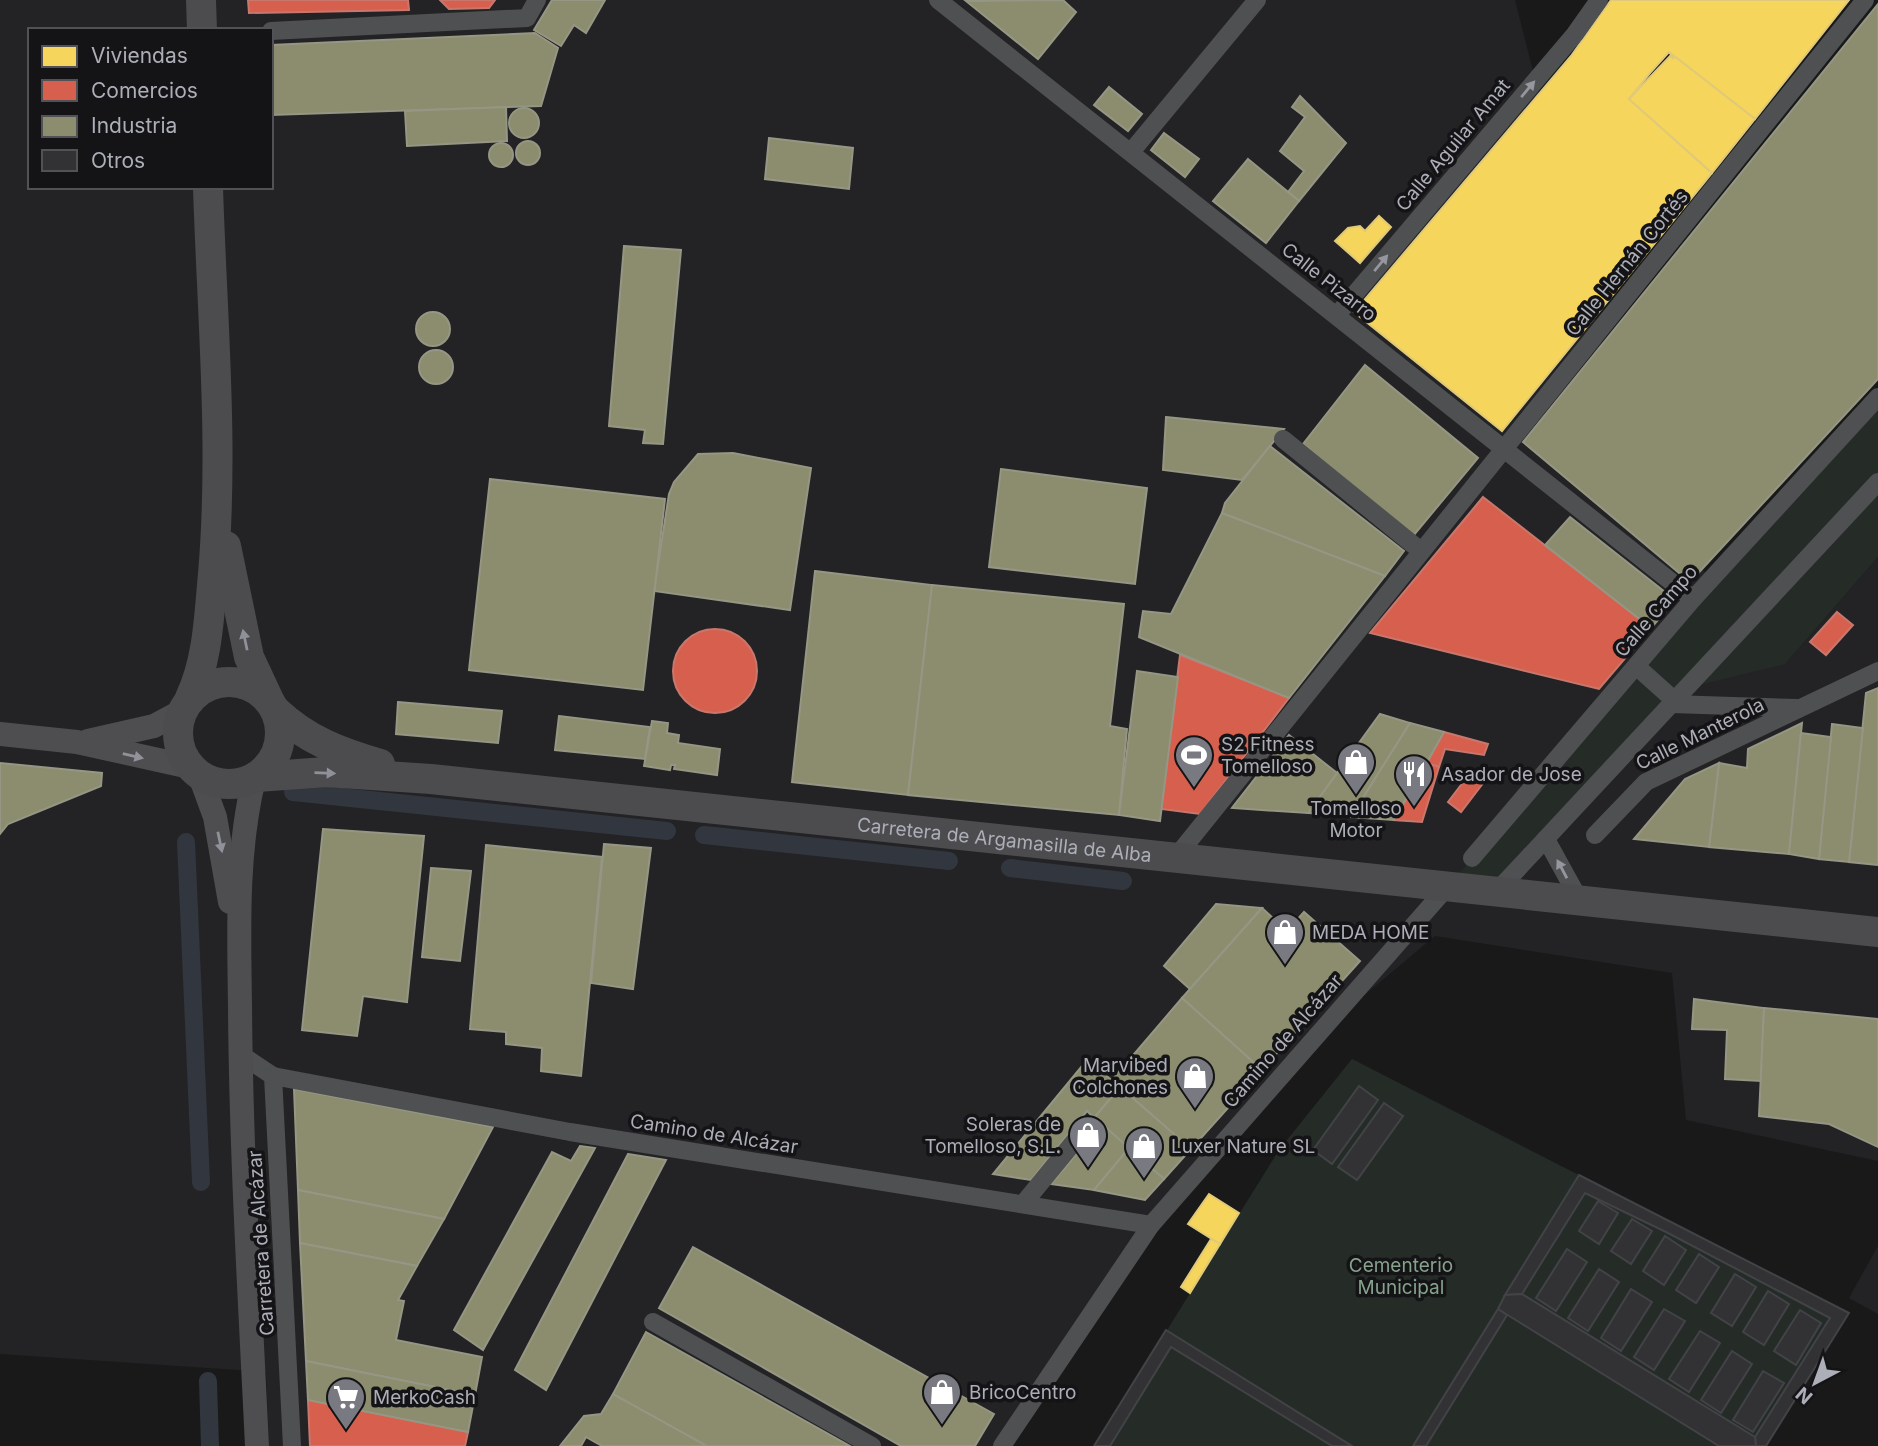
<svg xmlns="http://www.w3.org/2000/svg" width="1878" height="1446" font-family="Inter,sans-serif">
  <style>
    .built { fill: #232325; fill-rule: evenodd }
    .green { fill: #252c28 }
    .homes { fill: #f6d55c; stroke: #e0c978; stroke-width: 2 }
    .shops { fill: #d6604d; stroke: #c9776d; stroke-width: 2 }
    .industry { fill: #8c8c6e; stroke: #969684; stroke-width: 2 }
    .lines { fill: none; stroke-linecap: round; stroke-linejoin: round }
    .canal { stroke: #32363e; stroke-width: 18 }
    .building { fill: #323234; stroke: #424346; stroke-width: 2 }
    .minor { stroke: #4f5052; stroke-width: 18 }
    .secondary { stroke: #4e4e51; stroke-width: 24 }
    .trunk { stroke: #4c4c4f; stroke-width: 30 }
    .oneway { fill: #95969e }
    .oneway2 { fill: #8f9198 }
    .oneway3 { fill: #909199 }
    .labels { text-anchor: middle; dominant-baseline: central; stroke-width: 7; stroke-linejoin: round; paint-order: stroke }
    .street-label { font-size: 19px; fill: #acaeb8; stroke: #141315 }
    .poi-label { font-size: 19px; fill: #acaeb8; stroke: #141315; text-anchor: start }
    .park-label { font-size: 19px; fill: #86a18c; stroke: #141315 }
  </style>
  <rect width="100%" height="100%" fill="#19191a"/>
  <g class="built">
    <path d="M 0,0 L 1515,0 L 1641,498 L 1785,664 L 1878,557 L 1878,1161 L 1686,1120 L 1672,973 L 1435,936 L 1318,1034 L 1151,1225 L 1003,1446 L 269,1446 L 266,1372 L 0,1354 ZM 30,30 L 271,30 L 271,187 L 30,187 Z"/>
    <polygon points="1878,1246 1878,1314 1849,1298"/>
  </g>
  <g class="green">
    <polygon points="1878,397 1878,557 1785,664 1686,688 1498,890 1448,886"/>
    <polygon points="1352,1059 1849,1313 1766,1446 1095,1446 1279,1150"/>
  </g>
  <g class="homes">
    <polygon points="1611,0 1849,0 1755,119 1669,52 1650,73 1629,99 1712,173 1502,431 1354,312 1571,56"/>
    <polygon points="1669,52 1755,119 1712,173 1629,99 1670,56 1674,59"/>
    <polygon points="1379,216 1391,227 1360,263 1335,241 1348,228 1360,226 1365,231"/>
    <polygon points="1209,1194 1239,1213 1220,1244 1188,1224"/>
    <polygon points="1211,1239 1220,1244 1190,1293 1181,1287"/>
  </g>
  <g class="shops">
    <polygon points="248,0 408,0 409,10 249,13"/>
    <polygon points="440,0 495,0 489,8 449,9"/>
    <polygon points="1483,497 1651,628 1599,689 1370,633"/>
    <polygon points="1837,612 1853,625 1826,655 1810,642"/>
    <circle cx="715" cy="671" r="42"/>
    <polygon points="1180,655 1289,698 1200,814 1161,809"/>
    <polygon points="1444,732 1488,744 1484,755 1445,749 1439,767 1427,763"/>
    <polygon points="1427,763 1439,767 1422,822 1394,820"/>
    <polygon points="1471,772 1484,782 1461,812 1448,802"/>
    <polygon points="308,1400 468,1432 465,1446 310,1446"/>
  </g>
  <g class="industry">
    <polygon points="552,0 605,0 586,33 574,25 561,46 534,30"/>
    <polygon points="1063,0 1076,12 1038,59 966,1"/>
    <polygon points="1878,4 1878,379 1690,582 1523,442"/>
    <polygon points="535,33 558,48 541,106 271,115 271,45"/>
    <polygon points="1109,87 1142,114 1128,131 1094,105"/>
    <polygon points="1300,96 1346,143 1299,201 1288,192 1304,171 1280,151 1305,117 1292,107"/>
    <polygon points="506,107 507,141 407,146 405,111"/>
    <circle cx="524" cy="123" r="15"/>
    <polygon points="1164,133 1199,159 1185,177 1151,150"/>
    <polygon points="769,138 853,148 849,189 765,179"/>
    <circle cx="528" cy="153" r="12"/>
    <circle cx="501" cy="155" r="12"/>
    <polygon points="1248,159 1299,201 1266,243 1213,201"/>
    <polygon points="624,246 681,250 663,444 643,443 645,430 609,426"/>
    <circle cx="433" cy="329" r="17"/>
    <circle cx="436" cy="367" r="17"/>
    <polygon points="1365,365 1478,458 1413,536 1303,444"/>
    <polygon points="1166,417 1284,429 1242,480 1163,470"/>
    <polygon points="1270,446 1404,551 1385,576 1222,513 1225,503"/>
    <polygon points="733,453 811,468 790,610 654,591 669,494 674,482 698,454"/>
    <polygon points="1001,469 1147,488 1135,584 989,567"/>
    <polygon points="490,479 665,499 643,690 469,670"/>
    <polygon points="1222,513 1385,576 1289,698 1139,637 1143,611 1171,614"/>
    <polygon points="1570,517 1675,600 1651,628 1545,545"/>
    <polygon points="815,571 932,585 908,795 792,782"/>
    <polygon points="932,585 1124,604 1110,726 1127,729 1119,815 908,795"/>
    <polygon points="1137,671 1178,677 1160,821 1119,815"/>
    <polygon points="1878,688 1878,865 1849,862 1866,693"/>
    <polygon points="398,702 502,711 498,743 396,734"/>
    <polygon points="1380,714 1410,723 1351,817 1308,813"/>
    <polygon points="559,716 650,727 645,759 555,750"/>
    <polygon points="652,721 668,723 667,733 679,735 678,743 720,749 717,775 674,769 675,765 671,765 670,770 644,766"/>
    <polygon points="1410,723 1444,732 1394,820 1351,817"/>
    <polygon points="1802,723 1789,854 1709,847 1719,763 1747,768 1748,749"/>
    <polygon points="1832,724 1863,728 1849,862 1819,859"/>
    <polygon points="1801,733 1831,737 1819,859 1789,854"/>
    <polygon points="1289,735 1337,773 1308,813 1232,808"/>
    <polygon points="0,763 102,773 101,786 8,824 0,834"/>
    <polygon points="1719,763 1709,847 1634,839 1685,779"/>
    <polygon points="323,829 424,836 407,1002 363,996 357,1036 302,1030"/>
    <polygon points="604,844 651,848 633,989 591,983"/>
    <polygon points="486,845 602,857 581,1076 541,1071 542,1048 506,1044 506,1032 470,1029"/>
    <polygon points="431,868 471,871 460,961 422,957"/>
    <polygon points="1216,904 1262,908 1190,989 1164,966"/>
    <polygon points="1262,908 1287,931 1304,912 1360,961 1262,1070 1182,998"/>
    <polygon points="1182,998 1262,1070 1191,1149 1112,1080"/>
    <polygon points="1694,999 1764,1008 1761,1081 1725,1079 1727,1030 1692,1029"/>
    <polygon points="1764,1008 1878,1019 1878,1147 1829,1124 1759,1116"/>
    <polygon points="1087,1060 1120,1087 1094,1118 1087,1111 1031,1180 993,1174"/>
    <polygon points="1120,1087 1191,1149 1164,1179 1094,1118"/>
    <polygon points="294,1089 493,1127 444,1219 298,1190"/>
    <polygon points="1102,1124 1129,1148 1094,1190 1051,1184"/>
    <polygon points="580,1146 595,1148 483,1350 454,1330 552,1152 571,1161"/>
    <polygon points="1129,1148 1164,1179 1145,1200 1094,1190"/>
    <polygon points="628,1154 666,1160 546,1390 515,1370"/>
    <polygon points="298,1190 444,1219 417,1266 300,1243"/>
    <polygon points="300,1243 417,1266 398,1300 404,1301 396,1340 482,1357 475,1395 306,1361"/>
    <polygon points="693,1247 994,1414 975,1446 901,1446 659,1308"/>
    <polygon points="646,1332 850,1446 707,1446 613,1394"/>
    <polygon points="306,1361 475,1395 468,1432 308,1400"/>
    <polygon points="613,1394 707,1446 602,1446 586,1437 581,1446 560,1446 584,1416 601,1414"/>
  </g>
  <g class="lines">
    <g class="canal">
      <polyline points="293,792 667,831"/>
      <polyline points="704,835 949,861"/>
      <polyline points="186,842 201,1182"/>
      <polyline points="1010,868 1123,881"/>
      <polyline points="208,1381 210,1446"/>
    </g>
  </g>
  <g class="building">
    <polygon points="1359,1086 1378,1100 1332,1164 1313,1150"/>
    <polygon points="1384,1103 1403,1116 1357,1180 1338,1167"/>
    <polygon points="1579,1175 1849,1313 1766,1446 1756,1446 1755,1437 1830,1318 1666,1232 1585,1193 1522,1294 1505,1295"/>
    <polygon points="1598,1201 1618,1213 1599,1244 1579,1231"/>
    <polygon points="1632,1219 1652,1231 1631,1264 1611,1251"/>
    <polygon points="1665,1236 1686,1250 1664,1285 1643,1271"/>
    <polygon points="1567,1249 1587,1262 1556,1311 1536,1298"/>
    <polygon points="1699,1254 1719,1267 1696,1303 1676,1290"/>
    <polygon points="1599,1269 1619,1282 1588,1331 1568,1318"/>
    <polygon points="1735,1274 1756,1287 1732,1326 1711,1313"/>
    <polygon points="1631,1289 1652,1302 1621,1351 1601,1338"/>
    <polygon points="1768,1291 1789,1304 1764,1345 1743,1332"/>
    <polygon points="1522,1294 1755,1437 1756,1446 1719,1446 1498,1309 1505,1295"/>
    <polygon points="1498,1309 1507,1315 1426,1446 1413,1446"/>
    <polygon points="1664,1309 1685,1321 1654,1370 1634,1357"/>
    <polygon points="1800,1310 1821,1323 1796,1365 1774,1351"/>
    <polygon points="1166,1330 1352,1446 1332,1446 1171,1347 1110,1446 1094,1446"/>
    <polygon points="1700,1331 1720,1343 1689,1392 1669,1379"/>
    <polygon points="1732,1351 1752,1364 1721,1413 1701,1400"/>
    <polygon points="1763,1371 1784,1383 1753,1432 1733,1420"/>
  </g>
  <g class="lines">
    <g class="minor">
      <polyline points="938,0 1693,599"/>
      <polyline points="271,31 527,18 537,0"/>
      <polyline points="1131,152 1257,0"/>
      <polyline points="1337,315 1575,34 1599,0"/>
      <polyline points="1283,439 1421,551"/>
      <polyline points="1636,666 1674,700"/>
      <polyline points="1671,704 1797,708"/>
      <polyline points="1595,835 1646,782 1878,671"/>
      <polyline points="1546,839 1579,899"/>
      <polyline points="1176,857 1865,0"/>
      <polyline points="1472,858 1693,599 1878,397"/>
      <polyline points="1498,890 1878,482"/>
      <polyline points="240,1054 273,1076 292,1446"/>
      <polyline points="273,1076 570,1132 1151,1225"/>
      <polyline points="1023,1204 1087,1126"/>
      <polyline points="653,1322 872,1446"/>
      <polyline points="1002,1446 1151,1225 1448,886"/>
    </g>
    <g class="secondary">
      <polyline points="0,734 77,742 190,767"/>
      <polyline points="88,741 154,726 182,711"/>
      <polyline points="200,776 215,817 230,902"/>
      <path d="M 254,779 C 236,852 239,931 240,1006 C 241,1153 250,1299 257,1446"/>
    </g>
    <g class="trunk">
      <polyline points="201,0 202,30"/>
      <polyline points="226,546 249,657 270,702"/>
      <circle cx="229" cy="733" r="51"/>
      <path d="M 190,698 C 208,660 209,616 213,574 C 224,446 212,316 208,187"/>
      <path d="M 276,711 C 307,740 339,752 380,764"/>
      <path id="s1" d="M 257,777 L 326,772 L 431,779 L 1878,932"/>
    </g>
  </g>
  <defs><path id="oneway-solid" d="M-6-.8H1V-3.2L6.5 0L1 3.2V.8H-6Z" transform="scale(1.75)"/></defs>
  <g class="oneway">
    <use href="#oneway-solid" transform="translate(1528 89) rotate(-50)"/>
    <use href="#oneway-solid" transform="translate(1381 263) rotate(-50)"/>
    <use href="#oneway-solid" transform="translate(1562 869) rotate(-118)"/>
  </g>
  <g class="oneway2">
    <use href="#oneway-solid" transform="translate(245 640) rotate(-102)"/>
    <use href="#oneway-solid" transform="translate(325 773) rotate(2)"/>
  </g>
  <g class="oneway3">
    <use href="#oneway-solid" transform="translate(133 756) rotate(13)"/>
    <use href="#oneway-solid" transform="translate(220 842) rotate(78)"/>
  </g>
  <defs>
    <symbol id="stadium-pin" viewBox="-11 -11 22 30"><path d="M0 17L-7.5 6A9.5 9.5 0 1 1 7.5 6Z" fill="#797a81" stroke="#141315"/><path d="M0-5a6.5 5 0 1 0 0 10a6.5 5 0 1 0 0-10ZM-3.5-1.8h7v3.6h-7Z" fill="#fff"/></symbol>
    <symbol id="shop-pin" viewBox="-11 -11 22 30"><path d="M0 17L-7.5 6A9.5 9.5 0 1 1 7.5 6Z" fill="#797a81" stroke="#141315"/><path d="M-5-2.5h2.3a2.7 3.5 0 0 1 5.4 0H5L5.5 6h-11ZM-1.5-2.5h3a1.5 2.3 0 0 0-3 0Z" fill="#fff"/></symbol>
    <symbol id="restaurant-pin" viewBox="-11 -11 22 30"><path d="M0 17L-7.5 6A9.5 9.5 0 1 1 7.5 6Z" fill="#797a81" stroke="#141315"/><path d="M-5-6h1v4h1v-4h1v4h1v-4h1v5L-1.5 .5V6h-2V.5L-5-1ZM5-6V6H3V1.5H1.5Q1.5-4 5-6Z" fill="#fff"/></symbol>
    <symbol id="supermarket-pin" viewBox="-11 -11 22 30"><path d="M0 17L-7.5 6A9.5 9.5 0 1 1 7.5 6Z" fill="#797a81" stroke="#141315"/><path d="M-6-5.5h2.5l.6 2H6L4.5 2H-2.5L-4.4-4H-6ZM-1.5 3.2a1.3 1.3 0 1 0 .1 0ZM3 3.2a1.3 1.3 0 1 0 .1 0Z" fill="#fff"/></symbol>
  </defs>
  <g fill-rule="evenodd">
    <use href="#stadium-pin" x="1172" y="733" width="44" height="60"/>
    <use href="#shop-pin" x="1334" y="740" width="44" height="60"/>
    <use href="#restaurant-pin" x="1392" y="752" width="44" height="60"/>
    <use href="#shop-pin" x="1263" y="910" width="44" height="60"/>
    <use href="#shop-pin" x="1173" y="1054" width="44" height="60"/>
    <use href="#shop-pin" x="1066" y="1113" width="44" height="60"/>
    <use href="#shop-pin" x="1122" y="1124" width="44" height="60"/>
    <use href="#shop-pin" x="920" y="1370" width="44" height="60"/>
    <use href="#supermarket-pin" x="324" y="1375" width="44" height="60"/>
  </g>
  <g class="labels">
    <g class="street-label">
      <text transform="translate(1453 145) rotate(-50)">Calle Aguilar Amat</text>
      <text transform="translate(1627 263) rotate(-51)">Calle Hernán Cortés</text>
      <text transform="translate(1329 282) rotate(38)">Calle Pizarro</text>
      <text transform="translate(1656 611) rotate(-49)">Calle Campo</text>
      <text transform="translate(1700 734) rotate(-26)">Calle Manterola</text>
      <text stroke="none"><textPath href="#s1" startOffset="751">Carretera de Argamasilla de Alba</textPath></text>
      <text transform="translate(1283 1041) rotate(-49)">Camino de Alcázar</text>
      <text transform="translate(714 1134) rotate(9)">Camino de Alcázar</text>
      <text transform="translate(261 1243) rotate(-94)">Carretera de Alcázar</text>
    </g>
    <g class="poi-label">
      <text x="1221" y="744">S2 Fitness<tspan x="1221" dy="22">Tomelloso</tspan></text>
      <text x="1441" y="774">Asador de Jose</text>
      <text x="1356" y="808" text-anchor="middle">Tomelloso<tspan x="1356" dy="22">Motor</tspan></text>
      <text x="1312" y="932">MEDA HOME</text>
      <text x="1168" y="1065" text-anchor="end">Marvibed<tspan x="1168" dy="22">Colchones</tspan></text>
      <text x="1061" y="1124" text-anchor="end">Soleras de<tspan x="1061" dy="22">Tomelloso, S.L.</tspan></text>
      <text x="1171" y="1146">Luxer Nature SL</text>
      <text x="969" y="1392">BricoCentro</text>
      <text x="373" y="1397">MerkoCash</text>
    </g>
    <g class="park-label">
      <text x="1401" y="1265">Cementerio<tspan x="1401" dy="22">Municipal</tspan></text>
    </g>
  </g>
  <rect x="28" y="28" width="245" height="161" fill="#141315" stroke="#515156" stroke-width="2"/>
  <rect x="42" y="46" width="35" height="21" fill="#f6d55c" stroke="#515156" stroke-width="2"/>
  <text x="91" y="63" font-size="21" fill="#acaeb8">Viviendas</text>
  <rect x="42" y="80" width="35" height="21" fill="#d6604d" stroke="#515156" stroke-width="2"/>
  <text x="91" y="98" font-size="21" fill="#acaeb8">Comercios</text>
  <rect x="42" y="116" width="35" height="21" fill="#8c8c6e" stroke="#515156" stroke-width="2"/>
  <text x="91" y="133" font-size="21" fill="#acaeb8">Industria</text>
  <rect x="42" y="150" width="35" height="21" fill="#323234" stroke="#515156" stroke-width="2"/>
  <text x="91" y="168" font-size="21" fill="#acaeb8">Otros</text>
  <g transform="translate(1815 1383) rotate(221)" stroke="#141315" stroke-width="5" paint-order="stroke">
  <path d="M0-5L12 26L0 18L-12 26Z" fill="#acaeb8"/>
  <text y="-10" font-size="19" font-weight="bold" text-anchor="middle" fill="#acaeb8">N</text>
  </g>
</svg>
